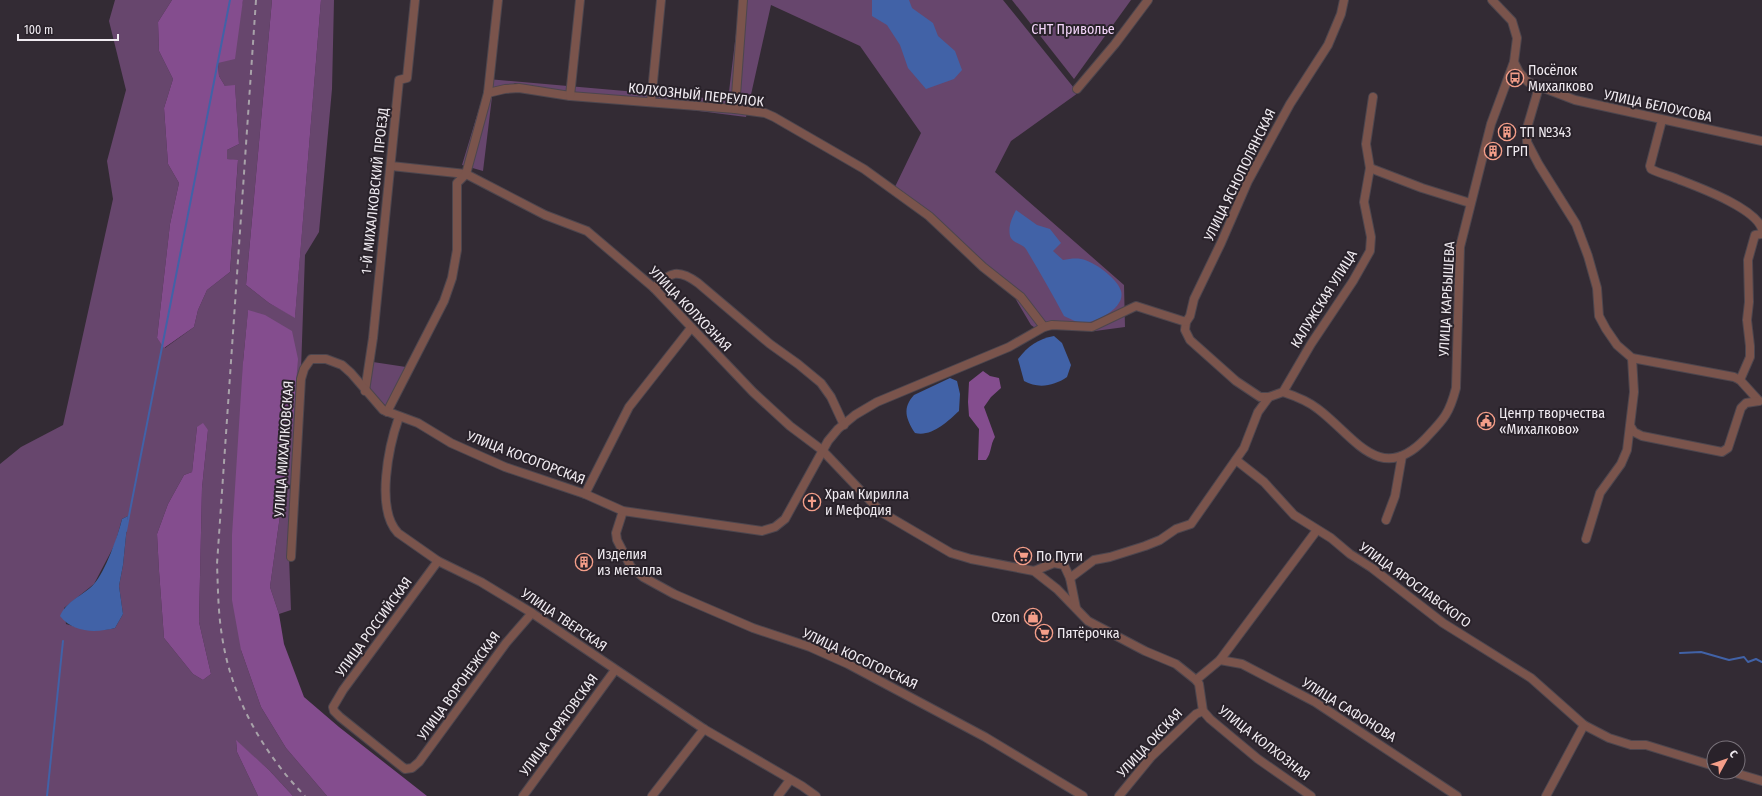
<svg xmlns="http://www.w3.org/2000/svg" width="1762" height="796" font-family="'Fira Sans Condensed',sans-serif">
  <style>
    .green { fill: #67466d; fill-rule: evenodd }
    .forest { fill: #844d8e }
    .water { fill: #4162a7 }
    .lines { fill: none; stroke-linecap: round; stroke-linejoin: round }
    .stream { stroke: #4162a7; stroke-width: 2 }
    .minor-casing { stroke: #4d464e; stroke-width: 10 }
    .minor { stroke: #7a544c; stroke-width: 8 }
    .rail { stroke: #a8a2a9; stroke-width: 2; stroke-dasharray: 5 5; stroke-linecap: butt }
    .labels { text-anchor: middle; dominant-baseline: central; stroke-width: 4; stroke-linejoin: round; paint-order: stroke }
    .park-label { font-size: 14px; fill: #f3d4f9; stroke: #29222a }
    .poi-label { font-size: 14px; fill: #f0ebf1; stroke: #29222a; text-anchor: start }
    .street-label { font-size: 14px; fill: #f0ebf1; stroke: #29222a }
  </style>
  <rect width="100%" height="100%" fill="#332b34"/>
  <g class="green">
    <path d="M 115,0 L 172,0 L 158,22 L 159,51 L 173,79 L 164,108 L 168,164 L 179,183 L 170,224 L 157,338 L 165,348 L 194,327 L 198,310 L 207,290 L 230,272 L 238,161 L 227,159 L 227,150 L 239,144 L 235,86 L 225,86 L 219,76 L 218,63 L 241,9 L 243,0 L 272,0 L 246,285 L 269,303 L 295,317 L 321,0 L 334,0 L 332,89 L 319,232 L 305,255 L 301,370 L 288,529 L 291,610 L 279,614 L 270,587 L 292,430 L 248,311 L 243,362 L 241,650 L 261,707 L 286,748 L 327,796 L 293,796 L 269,770 L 236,741 L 237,752 L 258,796 L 0,796 L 0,464 L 21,447 L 63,425 L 113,199 L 107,161 L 126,90 L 109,21 ZM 197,427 L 208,430 L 202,488 L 199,622 L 211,674 L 203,680 L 193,674 L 164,638 L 159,571 L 157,534 L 168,504 L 184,475 L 192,472 ZM 128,516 L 123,565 L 119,586 L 123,614 L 115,628 C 98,632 84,630 66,624 L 64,608 L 94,584 L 115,544 L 122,519 Z"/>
    <polygon points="740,0 1003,0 1078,93 1011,141 995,172 1124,285 1125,327 1095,331 1075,324 1051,321 1042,333 1031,325 1015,298 928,220 892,193 921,133 860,46 771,5 746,117 652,105 515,83 492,97 483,171 462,165 488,79 728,100"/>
    <polygon points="1012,0 1131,0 1074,79"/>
    <polygon points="373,362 406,367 386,406 368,388"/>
  </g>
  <g class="forest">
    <polygon points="172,0 243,0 235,59 218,63 219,76 225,86 235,85 239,144 227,150 227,159 238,160 230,272 207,290 198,310 194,327 164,348 157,338 170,224 179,183 168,164 164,108 173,79 159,51 158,22"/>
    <polygon points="272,0 321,0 295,318 269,303 246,285"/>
    <polygon points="248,310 265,315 292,331 298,359 292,430 270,587 279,614 284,644 304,697 339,727 427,796 327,796 286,748 261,707 241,650 232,600 232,535 243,362"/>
    <path d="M 983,371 L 990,376 L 999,378 L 1001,388 L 991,397 L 984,407 L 995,437 C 990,445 992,452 986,460 L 978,460 L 979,429 L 969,416 L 968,402 L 969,382 Z"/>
    <polygon points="203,423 208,430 202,488 199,622 211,674 203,680 193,674 164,638 159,571 157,534 168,504 184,475 192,472 197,427"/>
    <polygon points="236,740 269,770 293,796 258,796 237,752"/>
  </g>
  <g class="water">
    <polygon points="872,0 909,0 912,8 933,23 938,36 955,51 962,70 954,79 926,89 908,68 900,45 887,25 872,16"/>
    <path d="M 1016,210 L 1037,225 L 1050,229 L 1061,243 L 1053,251 L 1063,260 C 1069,259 1075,258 1081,259 C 1094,261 1118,279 1121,291 C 1126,308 1095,323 1082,323 C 1077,323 1069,318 1064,316 C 1052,293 1039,271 1026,249 C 1022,243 1013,244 1010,236 C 1008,226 1012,218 1016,210 Z"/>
    <path d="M 1054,336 L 1062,343 L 1071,365 L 1067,377 C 1054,386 1038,389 1024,381 L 1018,359 C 1028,346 1038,339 1054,336 Z"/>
    <path d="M 950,378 L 957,381 L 960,394 L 959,411 C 947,422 932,437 915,433 C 906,419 902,408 914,395 Z"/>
    <path d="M 128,516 L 123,565 L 119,586 L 123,614 L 115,628 C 96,633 73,633 60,616 C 67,600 83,596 94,584 C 105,572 118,536 122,519 Z"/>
  </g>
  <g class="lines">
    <g class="stream">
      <polyline points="126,531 230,0"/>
      <polyline points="1680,653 1701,652 1729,660 1744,657 1748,662 1756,659 1762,662"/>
      <polyline points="47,796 63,641"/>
    </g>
    <defs>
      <g id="minor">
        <path d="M 1344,0 L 1341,14 L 1328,45 L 1290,104 L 1248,181 L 1221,243 L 1194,299 L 1190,316 L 1186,322 L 1185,330 L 1190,340 L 1236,381 L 1260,397 L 1269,397 L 1283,392 C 1295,396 1308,401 1318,409 C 1354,436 1380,486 1425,439 C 1443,420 1449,415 1456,388 L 1460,247 L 1491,124 L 1514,62"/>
        <polyline points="1492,0 1512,21 1517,38 1514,62 1519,72 1528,82 1575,100 1762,141"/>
        <polyline points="1539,87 1527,128 1527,142 1539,165 1576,224 1588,256 1597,288 1599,316 1606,329 1617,345 1632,358 1734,377 1740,380 1759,401"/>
        <polyline points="1077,89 1115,44 1148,0"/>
        <polyline points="488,93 505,89 519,88 570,96 735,109 765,113 774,117 864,169 929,216 983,267 1021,297 1044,327"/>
        <polyline points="570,96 580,0"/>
        <polyline points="651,102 661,0"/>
        <polyline points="735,109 743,0"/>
        <path d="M 1662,120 L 1650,166 L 1651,169 C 1658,173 1667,175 1675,178 C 1695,186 1755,207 1762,229"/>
        <polyline points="391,166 466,174 545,215 587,231 654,288 753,392 790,426 822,450 881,512 951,553 971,559 1034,571 1057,589 1088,621 1145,651 1176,664 1196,680 1199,684 1203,711 1210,719 1258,759 1311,796"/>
        <polyline points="1370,168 1422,188 1470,203"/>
        <path d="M 654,288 C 670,271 679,269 698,283 L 770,344 L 798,364 L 821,383 L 831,397 L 844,425"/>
        <polyline points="1740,380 1750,357 1750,346 1747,320 1749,302 1748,260 1755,235 1762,234"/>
        <polyline points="365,391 373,338 399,80 407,78 415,0"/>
        <polyline points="1283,392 1311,344 1353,281 1370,251 1371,237 1364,202 1370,168 1366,144 1373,97"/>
        <polyline points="387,412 444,301 452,278 457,250 457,183 466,174 488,93 498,0"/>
        <path d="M 399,417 C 389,445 375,509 398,533 L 438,561 L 481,582 L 532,613 L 704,729 L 802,786 L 816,796"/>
        <polyline points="1631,427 1634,432 1642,436 1722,452 1728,448 1741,408 1746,403 1759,401"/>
        <polyline points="1236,460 1264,482 1294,515 1331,538 1350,554 1372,568 1443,623 1531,678 1584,725 1609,738 1631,745 1646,745 1714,766"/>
        <polyline points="585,494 629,407 691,328"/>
        <polyline points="623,511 616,533 617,540 631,567 643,577 674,594 753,628 810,647 848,664 985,737 1083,796"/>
        <polyline points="1386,520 1395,496 1402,456"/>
        <polyline points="1586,539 1600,493 1621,464 1627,450 1634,392 1632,358"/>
        <polyline points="291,557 301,379 304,369 311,359 326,359 342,365 351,373 383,410 418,423 451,443 505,467 585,494 623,511 762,531 775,527 785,519 828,441 838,429 855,415 877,402 1009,347 1044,327 1052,325 1092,327 1136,306 1186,322"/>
        <polyline points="438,561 343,690 333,707 334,711 340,717 405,769 412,768 419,762 506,643 532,613"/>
        <polyline points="1034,571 1054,563 1064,565 1070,578 1076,608"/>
        <polyline points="1070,578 1094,560 1110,557 1145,546 1160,540 1176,529 1191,524 1244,448 1258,412 1269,397"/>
        <polyline points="1220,660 1242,664 1315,702 1457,796"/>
        <polyline points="1196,680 1220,660 1317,530"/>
        <polyline points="1732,772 1762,781"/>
        <polyline points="523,796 615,670"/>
        <polyline points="652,796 704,729"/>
        <polyline points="778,796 790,780"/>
        <polyline points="1119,796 1151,757 1196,714 1203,711"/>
        <polyline points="1546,796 1584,725"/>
      </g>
    </defs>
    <use href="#minor" class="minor-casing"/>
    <use href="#minor" class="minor"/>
    <path class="rail" d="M 256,0 L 217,564 C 218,588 218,612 222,636 C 231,697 263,753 305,796"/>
  </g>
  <defs>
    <symbol id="bus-ring" viewBox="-11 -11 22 22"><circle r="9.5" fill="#29222a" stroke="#f49e89" stroke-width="1.5"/><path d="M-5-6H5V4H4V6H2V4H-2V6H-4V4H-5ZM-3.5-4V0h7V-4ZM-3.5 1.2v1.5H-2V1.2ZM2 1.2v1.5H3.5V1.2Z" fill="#f49e89"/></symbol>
    <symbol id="building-ring" viewBox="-11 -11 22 22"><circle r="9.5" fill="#29222a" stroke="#f49e89" stroke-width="1.5"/><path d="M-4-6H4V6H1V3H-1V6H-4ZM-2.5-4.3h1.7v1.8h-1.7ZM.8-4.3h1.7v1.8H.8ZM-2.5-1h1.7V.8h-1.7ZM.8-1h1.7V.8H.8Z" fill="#f49e89"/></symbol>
    <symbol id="civic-ring" viewBox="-11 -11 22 22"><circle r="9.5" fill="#29222a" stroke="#f49e89" stroke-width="1.5"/><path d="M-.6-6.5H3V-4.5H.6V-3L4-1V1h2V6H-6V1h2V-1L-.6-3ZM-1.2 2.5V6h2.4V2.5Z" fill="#f49e89"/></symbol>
    <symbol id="church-ring" viewBox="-11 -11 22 22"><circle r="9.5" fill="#29222a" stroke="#f49e89" stroke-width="1.5"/><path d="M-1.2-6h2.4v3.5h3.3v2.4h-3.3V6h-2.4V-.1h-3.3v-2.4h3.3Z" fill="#f49e89"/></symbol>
    <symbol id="supermarket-ring" viewBox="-11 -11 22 22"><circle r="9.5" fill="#29222a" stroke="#f49e89" stroke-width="1.5"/><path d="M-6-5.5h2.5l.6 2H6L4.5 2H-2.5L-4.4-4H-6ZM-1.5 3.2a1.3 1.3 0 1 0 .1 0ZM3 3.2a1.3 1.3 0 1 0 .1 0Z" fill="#f49e89"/></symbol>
    <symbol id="shop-ring" viewBox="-11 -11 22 22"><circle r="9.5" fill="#29222a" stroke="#f49e89" stroke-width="1.5"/><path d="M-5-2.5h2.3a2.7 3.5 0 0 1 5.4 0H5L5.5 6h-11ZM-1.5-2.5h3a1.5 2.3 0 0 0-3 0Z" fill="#f49e89"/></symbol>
  </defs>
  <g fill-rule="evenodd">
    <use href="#bus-ring" x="1505" y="68" width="20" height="20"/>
    <use href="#building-ring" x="1497" y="122" width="20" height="20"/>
    <use href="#building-ring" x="1483" y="141" width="20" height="20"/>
    <use href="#civic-ring" x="1476" y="411" width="20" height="20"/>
    <use href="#church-ring" x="802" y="492" width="20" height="20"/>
    <use href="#supermarket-ring" x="1013" y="546" width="20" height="20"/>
    <use href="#building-ring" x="574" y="552" width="20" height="20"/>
    <use href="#shop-ring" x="1023" y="607" width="20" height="20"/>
    <use href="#supermarket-ring" x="1034" y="623" width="20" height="20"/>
  </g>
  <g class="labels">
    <g class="park-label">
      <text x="1073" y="29">СНТ Приволье</text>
    </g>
    <g class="poi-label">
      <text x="1528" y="70">Посёлок<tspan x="1528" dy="16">Михалково</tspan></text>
      <text x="1520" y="132">ТП №343</text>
      <text x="1506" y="151">ГРП</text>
      <text x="1499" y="413">Центр творчества<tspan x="1499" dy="16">«Михалково»</tspan></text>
      <text x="825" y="494">Храм Кирилла<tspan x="825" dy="16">и Мефодия</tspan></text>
      <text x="597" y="554">Изделия<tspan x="597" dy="16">из металла</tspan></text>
      <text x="1036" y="556">По Пути</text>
      <text x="1020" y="617" text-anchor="end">Ozon</text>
      <text x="1057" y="633">Пятёрочка</text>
    </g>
    <g class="street-label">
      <text transform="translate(696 95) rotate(6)">КОЛХОЗНЫЙ ПЕРЕУЛОК</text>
      <text transform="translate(1658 106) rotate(12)">УЛИЦА БЕЛОУСОВА</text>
      <text transform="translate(1240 175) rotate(-64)">УЛИЦА ЯСНОПОЛЯНСКАЯ</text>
      <text transform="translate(375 191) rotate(-84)">1-Й МИХАЛКОВСКИЙ ПРОЕЗД</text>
      <text transform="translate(1324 299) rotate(-58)">КАЛУЖСКАЯ УЛИЦА</text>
      <text transform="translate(1447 299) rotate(-87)">УЛИЦА КАРБЫШЕВА</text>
      <text transform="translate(690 309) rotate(46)">УЛИЦА КОЛХОЗНАЯ</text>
      <text transform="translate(284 449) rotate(-86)">УЛИЦА МИХАЛКОВСКАЯ</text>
      <text transform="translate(526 458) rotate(21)">УЛИЦА КОСОГОРСКАЯ</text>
      <text transform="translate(1415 585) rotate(36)">УЛИЦА ЯРОСЛАВСКОГО</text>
      <text transform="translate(564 620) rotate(34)">УЛИЦА ТВЕРСКАЯ</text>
      <text transform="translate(374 627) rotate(-54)">УЛИЦА РОССИЙСКАЯ</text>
      <text transform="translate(860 659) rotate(25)">УЛИЦА КОСОГОРСКАЯ</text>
      <text transform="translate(459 686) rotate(-54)">УЛИЦА ВОРОНЕЖСКАЯ</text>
      <text transform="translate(1349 710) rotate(32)">УЛИЦА САФОНОВА</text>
      <text transform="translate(559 725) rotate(-54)">УЛИЦА САРАТОВСКАЯ</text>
      <text transform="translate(1150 743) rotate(-47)">УЛИЦА ОКСКАЯ</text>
      <text transform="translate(1264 743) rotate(38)">УЛИЦА КОЛХОЗНАЯ</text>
    </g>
  </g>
  <g transform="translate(1726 760) rotate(50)"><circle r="19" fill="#29222a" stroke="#79727a"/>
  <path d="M0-3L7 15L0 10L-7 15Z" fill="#f49e89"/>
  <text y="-6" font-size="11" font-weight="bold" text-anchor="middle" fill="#f0ebf1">С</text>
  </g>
  <path d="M18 34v6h100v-6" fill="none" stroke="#f0ebf1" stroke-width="2"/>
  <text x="24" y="34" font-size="12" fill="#f0ebf1" stroke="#29222a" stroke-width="3" paint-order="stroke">100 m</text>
</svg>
